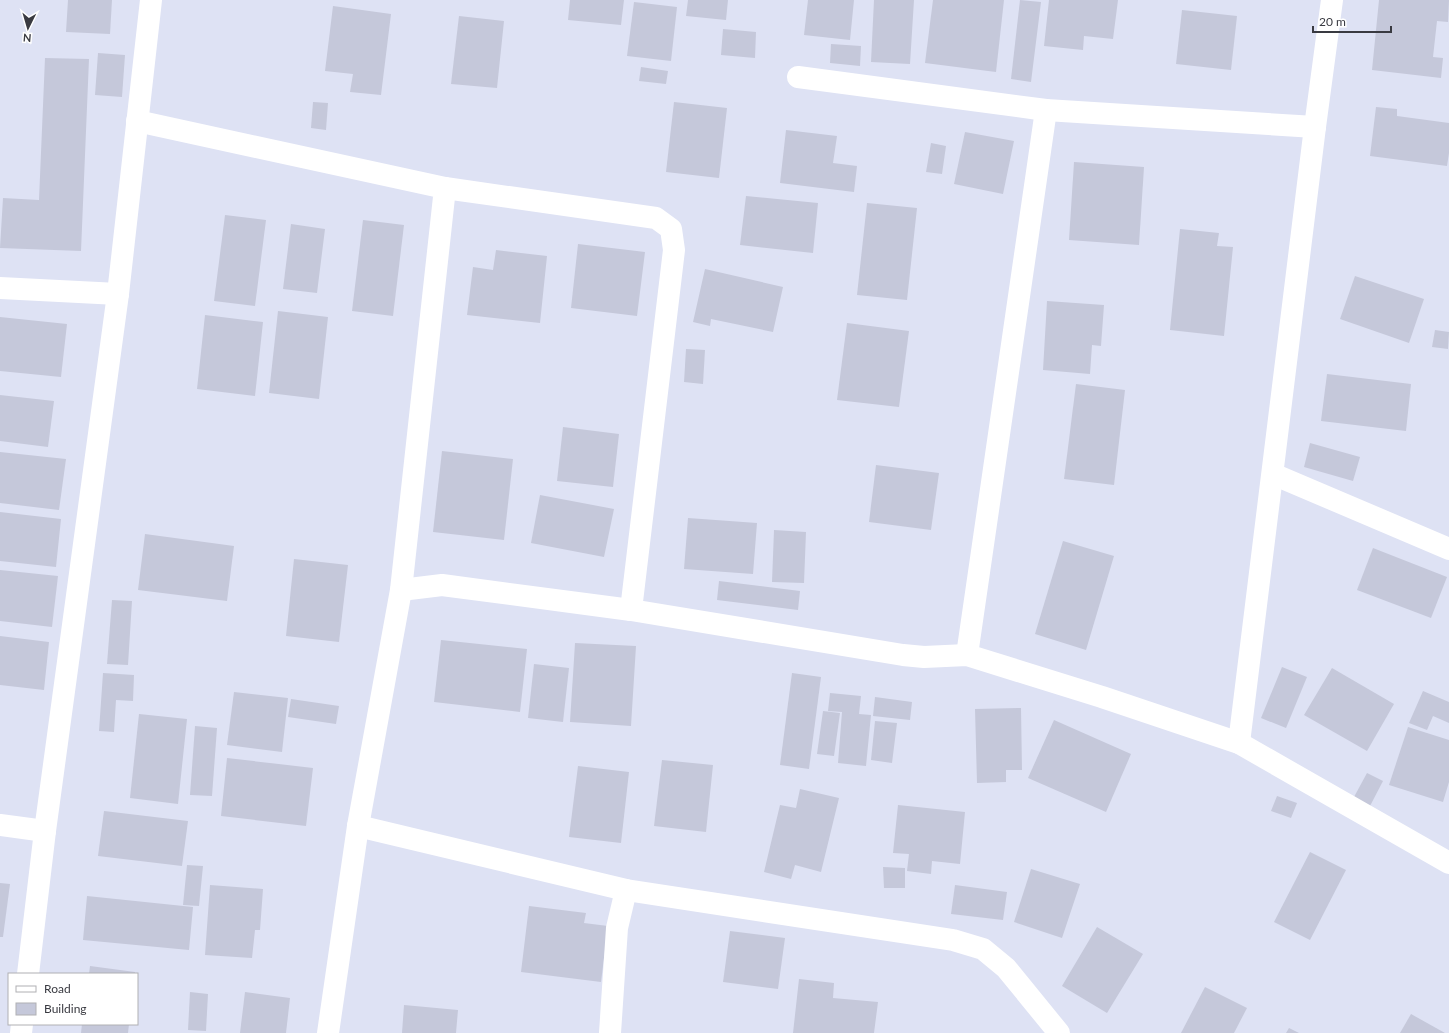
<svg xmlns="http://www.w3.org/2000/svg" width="1449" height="1033" font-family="Lato,sans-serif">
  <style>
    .building { fill: #c5c8da }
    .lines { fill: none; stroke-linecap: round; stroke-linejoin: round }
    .minor { stroke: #fff; stroke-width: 22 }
  </style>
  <rect width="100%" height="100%" fill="#dee2f4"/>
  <g class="building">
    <polygon points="68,0 112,0 110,34 66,32"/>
    <polygon points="570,0 624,0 621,25 568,20"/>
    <polygon points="688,0 728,0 726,20 686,16"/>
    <polygon points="808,0 854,0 850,40 804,35"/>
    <polygon points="874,0 914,0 910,64 871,62"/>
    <polygon points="933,0 1004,0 996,72 925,63"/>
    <polygon points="1020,0 1041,2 1031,82 1011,79"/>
    <polygon points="1049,0 1118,0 1113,39 1084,36 1083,50 1044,46"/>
    <polygon points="1379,0 1449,0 1448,22 1437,21 1433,57 1443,58 1441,78 1372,70"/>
    <polygon points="634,2 677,7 671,61 627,56"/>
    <polygon points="333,6 391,14 381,95 350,92 353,74 325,71"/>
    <polygon points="1182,10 1237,16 1231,70 1176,64"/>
    <polygon points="459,16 504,21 497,88 451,84"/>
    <polygon points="723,29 756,32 755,58 721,55"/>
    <polygon points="831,44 861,46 860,66 830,63"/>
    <polygon points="98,53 125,55 122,97 95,95"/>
    <polygon points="45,58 89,59 81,251 0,248 3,198 39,200"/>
    <polygon points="641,67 668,71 666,84 639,81"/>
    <polygon points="313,102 328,103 326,130 311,128"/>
    <polygon points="674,102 727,108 719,178 666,172"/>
    <polygon points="1376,107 1397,109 1397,116 1449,123 1449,153 1447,166 1370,156"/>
    <polygon points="786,130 837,136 833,163 857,166 854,192 780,183"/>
    <polygon points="965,132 1014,141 1003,194 954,184"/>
    <polygon points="931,143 946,146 942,174 926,172"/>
    <polygon points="1074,162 1144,167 1139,245 1069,240"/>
    <polygon points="746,196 818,203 813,253 740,245"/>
    <polygon points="867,203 917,208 907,300 857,295"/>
    <polygon points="225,215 266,220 255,306 214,301"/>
    <polygon points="363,220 404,225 393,316 352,311"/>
    <polygon points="291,224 325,229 317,293 283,289"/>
    <polygon points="1180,229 1219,233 1217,246 1233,247 1224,336 1170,330"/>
    <polygon points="578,244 645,252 637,316 571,308"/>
    <polygon points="496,250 547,256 540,323 467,315 473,267 493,270"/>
    <polygon points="705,269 783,287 773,332 711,319 710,326 693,322"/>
    <polygon points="1355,276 1424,299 1409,343 1340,319"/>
    <polygon points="1047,301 1104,305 1101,346 1092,345 1090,374 1043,370"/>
    <polygon points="278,311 328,317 319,399 269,393"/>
    <polygon points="205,315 263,322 255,396 197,389"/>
    <polygon points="0,317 67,324 61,377 0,371"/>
    <polygon points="847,323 909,331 899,407 837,400"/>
    <polygon points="1435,330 1449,332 1448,349 1432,347"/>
    <polygon points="686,349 705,350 703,384 684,382"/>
    <polygon points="1327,374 1411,384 1406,431 1321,421"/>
    <polygon points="1076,384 1125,390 1114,485 1064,479"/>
    <polygon points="0,395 54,401 48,447 0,441"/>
    <polygon points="563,427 619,434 613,487 557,481"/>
    <polygon points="1310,443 1360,457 1353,481 1304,467"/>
    <polygon points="442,451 513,459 504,540 433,532"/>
    <polygon points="0,452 66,459 59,510 0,503"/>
    <polygon points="876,465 939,473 931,530 869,522"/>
    <polygon points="540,495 614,509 604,557 531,543"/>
    <polygon points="0,512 61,519 56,567 0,561"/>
    <polygon points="688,518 757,523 753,574 684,569"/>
    <polygon points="774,530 806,532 804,583 772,582"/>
    <polygon points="145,534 234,546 227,601 138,590"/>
    <polygon points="1063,541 1114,556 1086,650 1035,634"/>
    <polygon points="1373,548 1447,577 1431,618 1357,590"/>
    <polygon points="294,559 348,565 339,642 286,636"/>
    <polygon points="0,570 58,576 52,627 0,621"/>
    <polygon points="719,581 800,591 798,610 717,600"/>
    <polygon points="112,600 132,601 128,665 107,664"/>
    <polygon points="0,636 49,642 44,690 0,685"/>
    <polygon points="441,640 527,649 520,712 434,702"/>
    <polygon points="575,643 636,646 631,726 570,722"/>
    <polygon points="534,664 569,668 563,722 528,718"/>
    <polygon points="1282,667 1307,677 1286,728 1261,718"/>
    <polygon points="1332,668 1394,704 1367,751 1304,715"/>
    <polygon points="103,673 134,675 133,701 116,700 114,732 99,731"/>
    <polygon points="792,673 821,677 809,769 780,765"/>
    <polygon points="1423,691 1449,702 1449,723 1433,716 1427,730 1409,723"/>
    <polygon points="234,692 288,698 282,752 227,745"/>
    <polygon points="830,693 861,696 859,714 871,715 866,766 838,763 842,712 828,711"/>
    <polygon points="875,697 912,702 910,720 873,716"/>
    <polygon points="291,699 339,706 336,724 288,717"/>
    <polygon points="1021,708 1022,770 1006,770 1006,782 977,783 975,709"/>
    <polygon points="823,711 840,713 834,756 817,754"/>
    <polygon points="139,714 187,719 178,804 130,798"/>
    <polygon points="1054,720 1131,754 1106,812 1028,778"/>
    <polygon points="875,721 897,723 892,763 871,760"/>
    <polygon points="195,726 217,728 212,796 190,795"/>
    <polygon points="1408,727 1449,740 1449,782 1443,802 1389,785"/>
    <polygon points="227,758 313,768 306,826 221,816"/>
    <polygon points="662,760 713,765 706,832 654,826"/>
    <polygon points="578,766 629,772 621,843 569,837"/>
    <polygon points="1367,773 1383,781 1370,806 1354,797"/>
    <polygon points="800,789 839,798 821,872 795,865 791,879 764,872 780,805 796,808"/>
    <polygon points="1277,796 1297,803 1291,818 1271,811"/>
    <polygon points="898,805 965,812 960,864 932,861 931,874 907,871 909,854 893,853"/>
    <polygon points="104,811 188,821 182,866 98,856"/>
    <polygon points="1310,852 1346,870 1310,940 1274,922"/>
    <polygon points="187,865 203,866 199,906 183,905"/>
    <polygon points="883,867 905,868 905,888 884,888"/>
    <polygon points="1031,869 1080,884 1062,938 1014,922"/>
    <polygon points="0,883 10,884 3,937 0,937"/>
    <polygon points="210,885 263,889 260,930 255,930 252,958 205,955"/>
    <polygon points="955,885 1007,892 1003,920 951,914"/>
    <polygon points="87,896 193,907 189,950 83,940"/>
    <polygon points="529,906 586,913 584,923 608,926 601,982 521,972"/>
    <polygon points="1097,927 1143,954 1107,1013 1062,986"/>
    <polygon points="730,931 785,938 778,989 723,982"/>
    <polygon points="90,966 135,972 135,974 89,974"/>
    <polygon points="799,979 834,983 833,998 878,1002 874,1033 793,1033"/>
    <polygon points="1205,987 1247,1008 1234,1033 1181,1033"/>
    <polygon points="190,992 208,994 206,1031 188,1030"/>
    <polygon points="245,992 290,998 286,1033 240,1033"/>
    <polygon points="404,1005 458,1010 456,1033 402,1033"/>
    <polygon points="1411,1014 1445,1033 1400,1033"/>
    <polygon points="82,1024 129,1024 128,1033 81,1033"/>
    <polygon points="1289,1028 1299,1033 1286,1033"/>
  </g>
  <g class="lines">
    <g class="minor">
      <polyline points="798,77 1046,110 1315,127"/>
      <polyline points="137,121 445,188 656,218 671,229 674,250 631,610"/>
      <polyline points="0,288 118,294"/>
      <polyline points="1273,474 1449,549"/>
      <polyline points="401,590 442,585 631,610 903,655 924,657 967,655 1102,697 1239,743 1449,863"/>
      <polyline points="967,655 1046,110"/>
      <polyline points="1239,743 1315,127 1332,0"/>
      <polyline points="0,825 45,831"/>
      <polyline points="358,826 626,890 953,940 983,949 1006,968 1059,1033"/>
      <polyline points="28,974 45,831 118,294 151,0"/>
      <polyline points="21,1033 22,1024"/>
      <polyline points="328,1033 358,826 401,590 445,188"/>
      <polyline points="610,1033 617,928 626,890"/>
    </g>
  </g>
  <rect x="8" y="973" width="130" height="52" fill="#ffffff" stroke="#b0b0b3"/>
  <rect x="16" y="986" width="20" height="6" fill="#ffffff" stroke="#b0b0b3"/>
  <text x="44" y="993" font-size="12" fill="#393a41">Road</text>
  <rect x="16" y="1003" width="20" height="12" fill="#c5c8da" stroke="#b0b0b3"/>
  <text x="44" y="1013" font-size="12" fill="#393a41">Building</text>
  <g transform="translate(28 28) rotate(185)" stroke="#ffffff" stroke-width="3" paint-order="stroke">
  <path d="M0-3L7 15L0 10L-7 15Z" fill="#393a41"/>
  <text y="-6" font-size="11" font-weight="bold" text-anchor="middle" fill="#393a41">N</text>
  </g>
  <path d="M1313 26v6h78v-6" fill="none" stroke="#393a41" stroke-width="2"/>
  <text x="1319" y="26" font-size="12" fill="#393a41" stroke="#ffffff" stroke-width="3" paint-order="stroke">20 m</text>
</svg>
